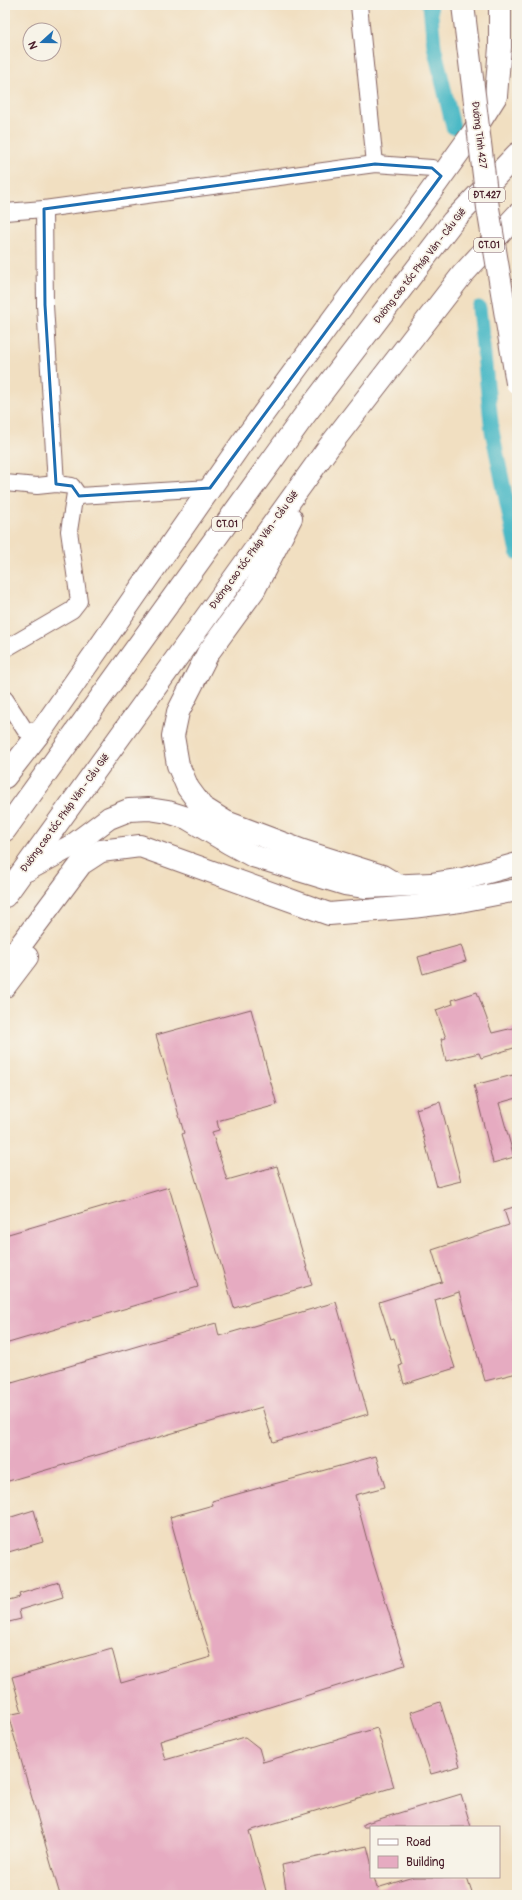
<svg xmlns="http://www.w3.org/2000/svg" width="522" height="1900" font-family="Pangolin,sans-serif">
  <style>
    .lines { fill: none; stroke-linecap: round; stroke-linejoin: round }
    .canal { stroke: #4cb9c6; stroke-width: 15 }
    .building { fill: #e6abc1 }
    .street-casing { stroke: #846260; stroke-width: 18 }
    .secondary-casing { stroke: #846260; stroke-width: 24 }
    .highway-casing { stroke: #846260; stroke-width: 24 }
    .street { stroke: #fff; stroke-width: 16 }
    .secondary { stroke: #fff; stroke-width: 22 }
    .highway { stroke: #fff; stroke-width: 22 }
    .primary-bridge-casing { stroke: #846260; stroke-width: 24; stroke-linecap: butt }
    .primary-bridge { stroke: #fff; stroke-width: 22 }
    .marked { fill: none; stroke: #1f6fb2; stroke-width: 3; stroke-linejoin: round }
    .labels { text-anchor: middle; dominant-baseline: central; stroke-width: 3.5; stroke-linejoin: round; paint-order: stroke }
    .shield { fill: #f7f3e8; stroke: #7e5f64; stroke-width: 1 }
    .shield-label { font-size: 9px; font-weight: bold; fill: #4a1f2b }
    .street-label { font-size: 10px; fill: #4a1f2b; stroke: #f7f3e8 }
  </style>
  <rect width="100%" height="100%" fill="#f7f3e8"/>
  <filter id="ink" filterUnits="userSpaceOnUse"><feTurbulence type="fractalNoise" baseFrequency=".025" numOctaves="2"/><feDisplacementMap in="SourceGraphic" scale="8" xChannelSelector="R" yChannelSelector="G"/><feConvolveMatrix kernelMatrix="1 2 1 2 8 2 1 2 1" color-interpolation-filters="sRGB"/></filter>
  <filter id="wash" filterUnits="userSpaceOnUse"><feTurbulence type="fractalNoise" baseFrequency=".012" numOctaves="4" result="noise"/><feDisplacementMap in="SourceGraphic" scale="16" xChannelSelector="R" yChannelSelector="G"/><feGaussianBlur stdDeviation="0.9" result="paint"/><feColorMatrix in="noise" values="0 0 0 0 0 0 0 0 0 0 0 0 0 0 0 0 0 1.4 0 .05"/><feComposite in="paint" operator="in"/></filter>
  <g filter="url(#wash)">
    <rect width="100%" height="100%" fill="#f1dfc1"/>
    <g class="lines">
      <g class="canal">
        <polyline points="430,5 434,46 453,127"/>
        <polyline points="479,308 492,431 517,552"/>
      </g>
    </g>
    <g id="blocks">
      <g class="building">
        <polygon points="461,945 466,961 423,974 418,957"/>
        <polygon points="477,992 492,1033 517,1027 517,1047 481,1058 479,1053 446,1061 441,1039 446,1038 436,1010 453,1004 452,1000"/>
        <polygon points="251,1009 277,1105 217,1121 219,1130 212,1132 227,1180 277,1166 312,1285 234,1308 182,1134 184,1133 156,1035"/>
        <polygon points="517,1074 517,1098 499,1103 514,1157 493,1163 474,1085"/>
        <polygon points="440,1102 461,1181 437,1187 416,1109"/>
        <polygon points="169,1187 198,1287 5,1344 5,1235"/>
        <polygon points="517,1206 517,1299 513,1299 517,1312 517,1373 485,1381 459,1292 435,1300 441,1325 455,1368 404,1384 399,1366 402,1365 394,1338 391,1339 379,1302 442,1282 432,1250 509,1225 504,1210"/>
        <polygon points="336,1302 368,1414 273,1442 262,1407 5,1482 5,1385 216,1323 219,1336"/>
        <polygon points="376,1456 385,1487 355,1495 371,1555 405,1665 160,1741 165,1760 245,1737 259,1748 263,1762 377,1728 394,1787 249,1831 267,1895 60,1895 8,1715 22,1712 12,1677 112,1649 121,1683 211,1657 199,1620 198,1620 170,1517 213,1505 212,1501"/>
        <polygon points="34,1510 43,1542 5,1553 5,1519"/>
        <polygon points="59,1582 63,1597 19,1610 21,1619 5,1623 5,1601 20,1597 19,1594"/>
        <polygon points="440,1702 460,1766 431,1774 411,1712"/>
        <polygon points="461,1794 471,1827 363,1827 363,1824"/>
        <polygon points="367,1846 371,1862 371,1877 374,1877 377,1888 413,1877 467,1877 473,1895 287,1895 282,1865"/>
      </g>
    </g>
  </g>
  <g filter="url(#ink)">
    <use href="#blocks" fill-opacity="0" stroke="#846260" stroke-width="1"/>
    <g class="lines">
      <defs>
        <g id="street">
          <polyline points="359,5 375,164"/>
          <polyline points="44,209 45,305 56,484"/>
          <polyline points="5,212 44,209 375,164 432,168 441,176"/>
          <polyline points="5,483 37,486 56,484 72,486 79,496 210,488"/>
          <polyline points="5,649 72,610 79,601 69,531 75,493"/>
          <polyline points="5,699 25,730 41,731"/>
        </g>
        <g id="secondary">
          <polyline points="5,777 41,731 241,444 363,278 408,223 472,134 496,96 500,47 500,5"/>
          <polyline points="5,966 81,864 101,851 140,846 329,914 412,907 460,901 517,890"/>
          <polyline points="5,986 27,957"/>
        </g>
        <g id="highway">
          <polyline points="291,518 254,590 208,653 178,712 173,736 178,765 188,788 202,807 226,822 303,851 382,876 397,885"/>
          <polyline points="5,830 304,416 453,221 517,154"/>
          <polyline points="27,870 73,845 109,818 129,810 149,809 168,812 187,818 229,843 253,856 345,884 366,887 431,884 463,879 517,864"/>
          <polyline points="5,896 328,448 462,275 517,215"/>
        </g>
      </defs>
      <use href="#street" class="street-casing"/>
      <use href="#secondary" class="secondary-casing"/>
      <use href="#highway" class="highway-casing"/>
      <use href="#street" class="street"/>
      <use href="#secondary" class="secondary"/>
      <use href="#highway" class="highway"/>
      <defs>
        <polyline id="primary-bridge" points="463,5 488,208 517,383"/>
      </defs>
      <use href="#primary-bridge" class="primary-bridge-casing"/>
      <use href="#primary-bridge" class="primary-bridge"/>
    </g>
  </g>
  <path class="marked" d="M 375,164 L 432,168 L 441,176 L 210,488 L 79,496 L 72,486 L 56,484 L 45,305 L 44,209 Z"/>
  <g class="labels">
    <g class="shield">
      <rect x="469" y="188" width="36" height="14" rx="3"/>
      <rect x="474" y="238" width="30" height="14" rx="3"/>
      <rect x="212" y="517" width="30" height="14" rx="3"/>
    </g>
    <g class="shield-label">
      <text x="487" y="195">ĐT.427</text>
      <text x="489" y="245">CT.01</text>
      <text x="227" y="524">CT.01</text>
    </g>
    <g class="street-label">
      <text transform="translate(479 135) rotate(83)">Đường Tỉnh 427</text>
      <text transform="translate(420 266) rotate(-52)">Đường cao tốc Pháp Vân - Cầu Giẽ</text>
      <text transform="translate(254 550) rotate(-54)">Đường cao tốc Pháp Vân - Cầu Giẽ</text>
      <text transform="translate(65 813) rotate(-54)">Đường cao tốc Pháp Vân - Cầu Giẽ</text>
    </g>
  </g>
  <rect width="522" height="1900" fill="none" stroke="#f7f3e8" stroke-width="20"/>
  <rect x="370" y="1826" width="130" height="52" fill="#f7f3e8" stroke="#b29e9c"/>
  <rect x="378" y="1839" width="20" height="6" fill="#ffffff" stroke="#b29e9c"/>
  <text x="406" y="1846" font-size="12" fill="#4a1f2b">Road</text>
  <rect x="378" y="1856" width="20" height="12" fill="#e6abc1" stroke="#b29e9c"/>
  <text x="406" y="1866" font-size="12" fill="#4a1f2b">Building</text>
  <g transform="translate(42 42) rotate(249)"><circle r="19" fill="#f7f3e8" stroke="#b29e9c"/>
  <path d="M0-3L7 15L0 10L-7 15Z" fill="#1f6fb2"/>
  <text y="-6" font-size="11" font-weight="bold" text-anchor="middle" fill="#4a1f2b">N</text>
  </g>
</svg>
